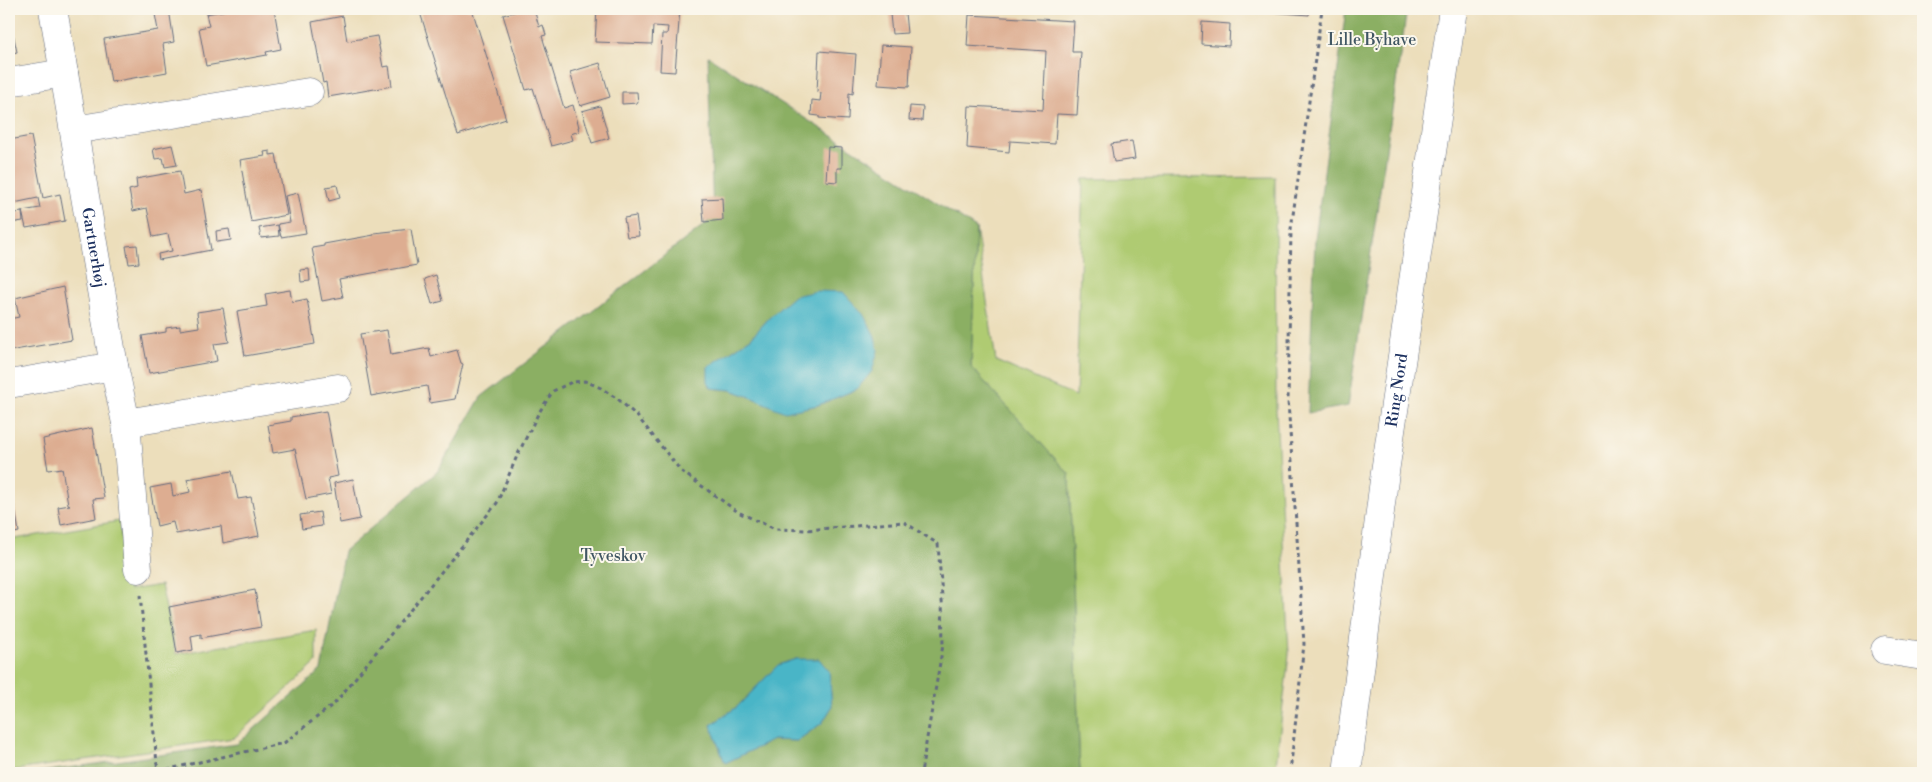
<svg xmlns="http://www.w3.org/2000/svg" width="1932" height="782" font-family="'Libre Bodoni',serif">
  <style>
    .green { fill: #afcb72; stroke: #657d68 }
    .forest { fill: #8baf64; stroke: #536f61; fill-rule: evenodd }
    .water { fill: #4ab5c7; stroke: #327292 }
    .building { fill: #ddad91 }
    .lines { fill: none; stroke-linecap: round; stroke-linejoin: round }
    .minor-casing { stroke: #646c7f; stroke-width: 29 }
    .major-casing { stroke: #646c7f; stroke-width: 29 }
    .path { stroke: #646c7f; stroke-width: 3; stroke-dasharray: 4 4; stroke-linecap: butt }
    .minor { stroke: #fff; stroke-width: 28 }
    .major { stroke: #fff; stroke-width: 28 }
    .labels { text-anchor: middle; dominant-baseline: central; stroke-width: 4; stroke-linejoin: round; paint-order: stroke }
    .park-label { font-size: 16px; fill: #405663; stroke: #fbf7ec }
    .street-label { font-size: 16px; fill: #1b2f5e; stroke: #fbf7ec }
  </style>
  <rect width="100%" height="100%" fill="#fbf7ec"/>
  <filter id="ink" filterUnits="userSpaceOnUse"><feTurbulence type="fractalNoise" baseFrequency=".02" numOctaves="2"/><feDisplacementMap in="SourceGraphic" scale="10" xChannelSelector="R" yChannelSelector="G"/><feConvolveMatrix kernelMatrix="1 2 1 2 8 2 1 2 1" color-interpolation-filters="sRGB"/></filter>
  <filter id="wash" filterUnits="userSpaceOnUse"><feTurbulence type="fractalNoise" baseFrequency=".0096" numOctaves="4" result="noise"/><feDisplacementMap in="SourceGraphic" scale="20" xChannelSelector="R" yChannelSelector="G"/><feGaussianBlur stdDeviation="1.12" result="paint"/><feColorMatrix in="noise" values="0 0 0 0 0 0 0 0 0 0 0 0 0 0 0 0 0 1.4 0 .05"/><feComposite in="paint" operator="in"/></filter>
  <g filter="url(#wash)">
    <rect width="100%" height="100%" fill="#ecdebb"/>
    <g class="green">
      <polygon points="1275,177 1276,410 1289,654 1275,773 1080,773 1069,474 971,367 976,228 996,361 1076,396 1083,179"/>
      <polygon points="119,521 129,590 161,585 176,654 316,630 316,663 234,738 9,771 9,540"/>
    </g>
    <g class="forest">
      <polygon points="1346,9 1407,9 1348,406 1308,413 1315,239"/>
      <path d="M 708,56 L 976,228 L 971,367 L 1069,474 L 1080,773 L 33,773 L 237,744 L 321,670 L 344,551 L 437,472 L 481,397 L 713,218 ZM 771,316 L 857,389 L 818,405 L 785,411 L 748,396 L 731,390 L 711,388 L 708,367 L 751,338 ZM 796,659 L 829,671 L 832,707 L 822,723 L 797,741 L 773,740 L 725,763 L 711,725 L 737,707 L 778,665 Z"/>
    </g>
    <g class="water">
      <polygon points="817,291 843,292 863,314 874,334 878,350 872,371 857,389 818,405 785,412 748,396 731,390 711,388 708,381 708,367 751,338 771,316 794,296"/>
      <polygon points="796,659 819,659 829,671 832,707 822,723 797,741 773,740 725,763 711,725 737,707 778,665"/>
    </g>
    <g id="blocks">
      <g class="building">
        <polygon points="154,9 169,9 174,42 163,44 167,72 111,82 104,39 158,30"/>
        <polygon points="233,9 255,9 256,11 274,9 281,49 266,52 267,55 206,66 199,28 209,26 206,14"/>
        <polygon points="419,9 472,9 506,119 458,135"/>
        <polygon points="525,9 534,9 539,27 543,25 546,35 542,36 564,108 573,105 579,127 578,127 579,131 571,134 573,140 551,146 533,88 526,90 503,15"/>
        <polygon points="597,9 669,10 669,9 680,9 675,72 660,71 662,34 667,34 668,27 653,26 652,44 595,42"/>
        <polygon points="1256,9 1310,9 1309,15 1256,11"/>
        <polygon points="905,13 907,33 892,34 890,14"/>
        <polygon points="9,14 17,52 9,54"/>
        <polygon points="969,15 1074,21 1072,52 1081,52 1077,115 1057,114 1055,144 1010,141 1009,152 967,148 969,106 1043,110 1046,51 967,46"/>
        <polygon points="343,16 347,41 377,36 383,67 389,66 392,86 328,97 326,82 323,83 312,22"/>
        <polygon points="1202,22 1230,24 1229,46 1201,44"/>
        <polygon points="881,45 911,47 909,87 878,85"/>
        <polygon points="819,51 856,54 853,94 849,93 848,120 819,118 819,116 811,115 812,100 820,101 821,93 817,92"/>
        <polygon points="600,63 610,97 580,106 570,72"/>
        <polygon points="622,92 637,92 638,103 622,104"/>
        <polygon points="600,106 609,138 592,143 582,111"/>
        <polygon points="910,106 923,107 922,121 909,120"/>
        <polygon points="31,136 43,198 60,194 65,221 26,228 22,211 40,208 38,198 9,204 9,140"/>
        <polygon points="1132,141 1135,159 1114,162 1111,144"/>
        <polygon points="172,145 177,165 165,167 163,158 155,159 153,149"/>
        <polygon points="828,147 842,148 842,168 837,168 837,182 826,181"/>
        <polygon points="270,151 270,155 276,154 287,215 251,222 240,160 265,156 264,152"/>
        <polygon points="180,171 184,194 201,190 211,250 159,260 158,254 172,251 168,234 153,237 147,208 133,211 129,190 137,188 136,179"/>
        <polygon points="337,185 340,198 329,201 326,187"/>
        <polygon points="298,193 306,233 281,237 278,224 290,222 285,196"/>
        <polygon points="722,198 723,220 704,222 702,199"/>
        <polygon points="22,212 23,221 10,223 9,214"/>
        <polygon points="636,216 639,236 627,237 624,218"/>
        <polygon points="278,225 279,236 261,238 259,228"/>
        <polygon points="229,229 231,240 217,242 216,231"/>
        <polygon points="411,229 417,265 339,279 343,297 322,301 312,248 324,246 324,244 374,235 374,233"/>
        <polygon points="137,245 139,263 129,264 126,246"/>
        <polygon points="309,269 310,281 301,282 300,270"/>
        <polygon points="436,275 443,301 432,304 425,279"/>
        <polygon points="63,287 72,340 9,351 9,319 19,317 15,298"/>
        <polygon points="290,290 292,302 307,299 315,344 245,356 237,311 267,306 265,294"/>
        <polygon points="223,308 229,342 214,344 217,361 149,373 142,336 166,332 166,328 180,326 180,330 199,327 197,312"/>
        <polygon points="387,330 391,355 429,348 431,357 457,350 461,363 463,364 455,399 430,403 427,386 371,396 360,334"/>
        <polygon points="326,411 338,476 328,478 331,494 306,499 295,449 273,453 268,425 291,421 291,417"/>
        <polygon points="92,428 104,498 93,499 96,518 61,525 58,507 70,505 68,504 62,468 48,470 43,439"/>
        <polygon points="232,471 238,499 251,497 259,536 223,543 221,526 176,534 173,522 157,526 150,488 171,484 173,496 190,492 187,479"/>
        <polygon points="353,479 360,519 340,523 334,483"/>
        <polygon points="13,497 19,532 9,534 9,498"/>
        <polygon points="320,512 322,526 302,529 300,515"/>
        <polygon points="255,590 261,627 201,638 201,634 191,636 193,650 177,653 169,607"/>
      </g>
    </g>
  </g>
  <g filter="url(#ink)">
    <use href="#blocks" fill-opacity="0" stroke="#646c7f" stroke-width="1"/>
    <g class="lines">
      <defs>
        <g id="minor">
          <path id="s1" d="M 53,9 L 114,366 L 126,423 L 138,569"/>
          <polyline points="9,82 64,73"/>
          <polyline points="74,130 309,92"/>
          <polyline points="9,384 114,366"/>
          <polyline points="126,423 338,388"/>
          <polyline points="1885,650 1923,656"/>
        </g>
        <g id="major">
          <path id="s2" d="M 1347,773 L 1385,472 L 1453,9"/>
        </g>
      </defs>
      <use href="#minor" class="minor-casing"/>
      <use href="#major" class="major-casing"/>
      <g class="path">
        <polyline points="140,595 158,773"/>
        <polyline points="151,773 284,743 335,703 497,503 517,456 538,414 553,391 572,382 585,381 601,388 619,400 637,416 681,471 738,512 775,529 806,530 904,522 938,544 942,597 943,645 921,773"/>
        <polyline points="1290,773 1304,644 1288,401 1291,229 1322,9"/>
      </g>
      <use href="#minor" class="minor"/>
      <use href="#major" class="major"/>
    </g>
  </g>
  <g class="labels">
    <g class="park-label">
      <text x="1372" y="40">Lille Byhave</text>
      <text x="613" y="556">Tyveskov</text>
    </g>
    <g class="street-label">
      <text stroke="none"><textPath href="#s1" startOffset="242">Gartnerhøj</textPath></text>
      <text stroke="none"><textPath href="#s2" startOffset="386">Ring Nord</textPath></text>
    </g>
  </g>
  <rect width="1932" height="782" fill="none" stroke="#fbf7ec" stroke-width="30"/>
</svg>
